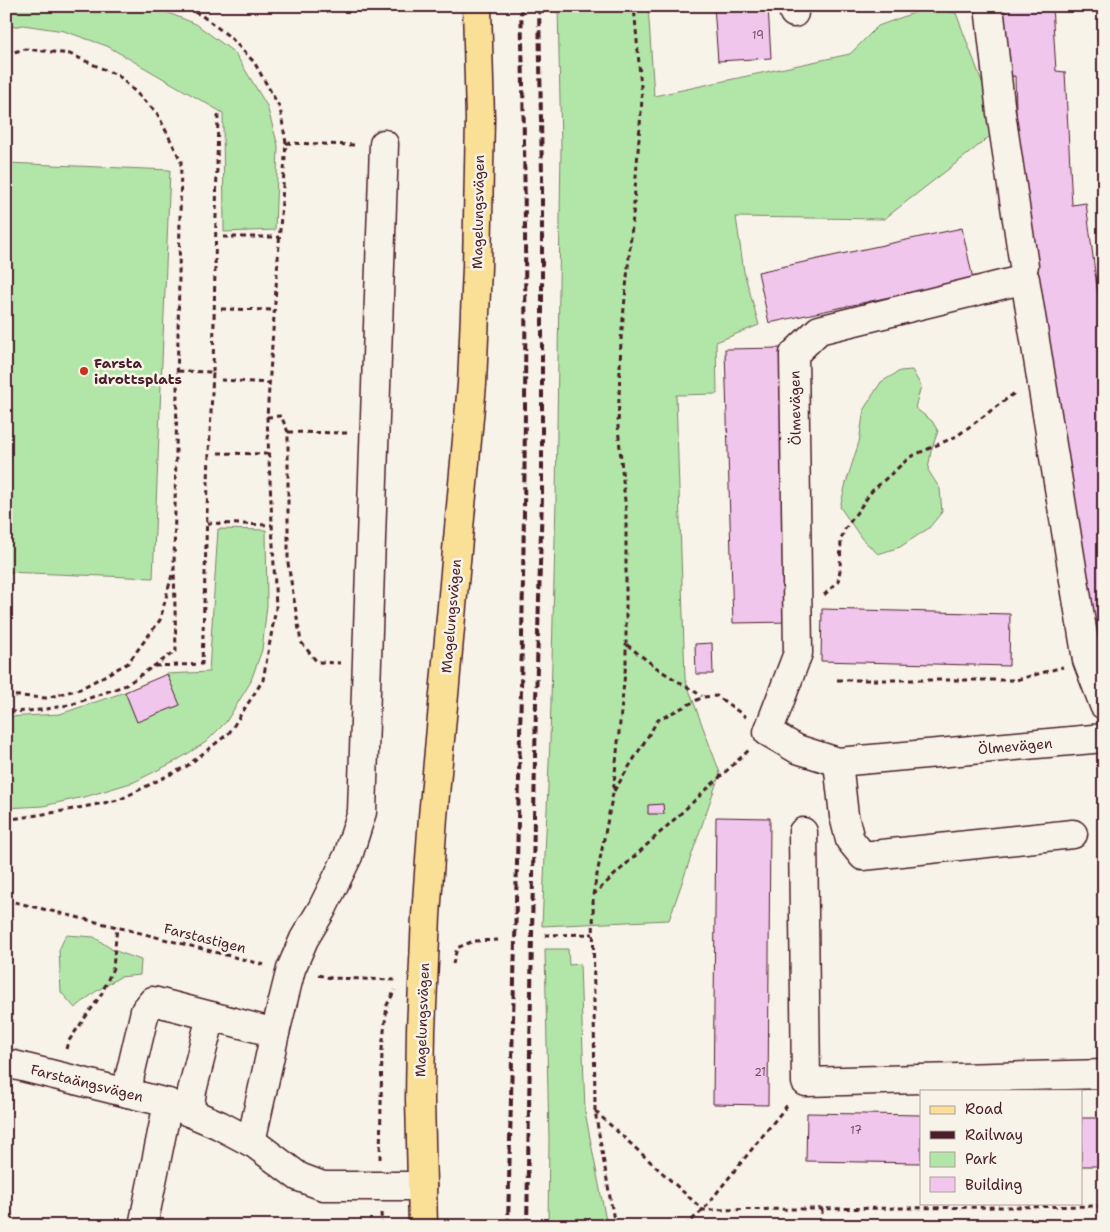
<svg xmlns="http://www.w3.org/2000/svg" width="1110" height="1232" font-family="'Shantell Sans',sans-serif">
  <style>
    .green { fill: #b2e6a8; stroke: #7e826a }
    .building { fill: #f1c6ed; stroke: #4a1f2b }
    .lines { fill: none; stroke-linecap: round; stroke-linejoin: round }
    .minor-casing { stroke: #4a1f2b; stroke-width: 31 }
    .major-casing { stroke: #4a1f2b; stroke-width: 31 }
    .path { stroke: #4a1f2b; stroke-width: 3; stroke-dasharray: 5 4; stroke-linecap: butt }
    .minor { stroke: #f7f3e8; stroke-width: 28 }
    .major { stroke: #fadf96; stroke-width: 28 }
    .rail { stroke: #4a1f2b; stroke-width: 4; stroke-dasharray: 8 4; stroke-linecap: butt }
    .poi-dot { fill: #c8321e; stroke: #f7f3e8; stroke-width: 2 }
    .labels { text-anchor: middle; dominant-baseline: central; stroke-width: 5; stroke-linejoin: round; paint-order: stroke }
    .number-label { font-size: 11px; fill: #74495c }
    .street-label { font-size: 14px; fill: #4a1f2b; stroke: #f7f3e8 }
    .poi-label { font-size: 14px; font-weight: bold; fill: #4a1f2b; stroke: #f7f3e8; text-anchor: start }
  </style>
  <rect width="100%" height="100%" fill="#f7f3e8"/>
  <filter id="ink" filterUnits="userSpaceOnUse"><feTurbulence type="fractalNoise" baseFrequency=".02" numOctaves="2"/><feDisplacementMap in="SourceGraphic" scale="10" xChannelSelector="R" yChannelSelector="G"/><feConvolveMatrix kernelMatrix="1 2 1 2 8 2 1 2 1" color-interpolation-filters="sRGB"/></filter>
  <g filter="url(#ink)">
    <g class="green">
      <polygon points="6,6 151,6 196,24 235,53 267,106 278,146 275,230 224,232 223,113 107,46 64,31 23,25 6,28"/>
      <polygon points="558,6 648,6 654,96 850,54 878,26 927,8 956,13 990,103 995,132 968,154 884,219 736,217 744,272 759,325 716,342 717,394 676,395 685,679 720,773 669,920 542,926 550,740 556,500 561,147"/>
      <polygon points="6,163 170,170 153,578 6,572"/>
      <polygon points="912,370 921,386 915,408 932,421 938,431 931,451 928,470 940,489 942,512 929,528 900,547 878,554 862,539 840,507 846,483 859,442 864,409 881,382 900,371"/>
      <polygon points="218,529 266,530 267,605 262,650 250,683 226,722 206,742 176,761 134,782 88,796 43,806 6,808 6,717 60,714 125,692 137,721 167,674 209,672"/>
      <polygon points="66,935 94,937 113,950 141,960 140,975 120,977 95,992 75,1008 61,992 59,950"/>
      <polygon points="545,949 568,949 569,965 580,964 585,1112 607,1226 548,1226 549,1139"/>
    </g>
    <g class="building">
      <polygon points="714,6 768,6 771,58 718,61"/>
      <polygon points="1000,6 1052,6 1056,71 1065,72 1072,205 1086,203 1104,341 1104,629 1088,632 1029,208 1019,208 1015,76 1002,77"/>
      <polygon points="962,228 973,279 769,323 758,272"/>
      <polygon points="782,348 790,622 733,623 725,349"/>
      <polygon points="822,609 1010,614 1009,666 821,661"/>
      <polygon points="712,643 713,674 696,674 695,644"/>
      <polygon points="167,674 180,705 137,722 125,692"/>
      <polygon points="663,804 664,814 648,814 648,805"/>
      <polygon points="716,817 770,818 768,1105 713,1104"/>
      <polygon points="807,1113 921,1115 921,1163 806,1161"/>
      <rect x="1081" y="1118" width="23" height="48"/>
    </g>
    <g class="lines">
      <defs>
        <g id="minor">
          <polyline points="793,6 794,13"/>
          <polyline points="989,6 1001,113 1024,266"/>
          <polyline points="1104,705 1087,660 1025,279 819,330 794,354 798,653 768,732 797,749 838,762 1104,738"/>
          <polyline points="838,762 844,816 850,840 863,856 1073,834"/>
          <polyline points="803,832 806,1082 1104,1074"/>
          <polyline points="275,1033 291,969 304,939 322,909 348,856 362,812 384,144"/>
          <polyline points="6,1063 168,1103 219,1125 255,1144 299,1177 323,1186 422,1186"/>
          <polyline points="128,1093 130,1075 145,1011 153,1001 211,1016"/>
          <polyline points="189,1112 192,1091 211,1016 275,1033 251,1142"/>
          <polyline points="143,1226 168,1103"/>
        </g>
        <polyline id="major" points="423,1226 420,1099 421,1030 426,916 433,817 472,384 477,267 480,119 477,6"/>
      </defs>
      <use href="#minor" class="minor-casing"/>
      <use href="#major" class="major-casing"/>
      <g class="path">
        <polyline points="6,54 25,49 70,54 119,76 157,113 181,161 174,566 176,651 126,685 73,704 42,710 11,712 6,710"/>
        <polyline points="286,143 356,145"/>
        <polyline points="223,237 279,237"/>
        <polyline points="221,309 274,310"/>
        <polyline points="213,372 218,114"/>
        <polyline points="221,380 269,383"/>
        <polyline points="267,417 281,416 288,432 288,563 301,642 317,662 340,663"/>
        <polyline points="288,432 347,433"/>
        <polyline points="218,453 268,454"/>
        <polyline points="207,523 272,525"/>
        <polyline points="824,595 838,582 840,570 841,539 845,529 872,491 910,457 957,436 1016,392"/>
        <polyline points="627,645 661,671 702,696"/>
        <polyline points="155,666 202,664 209,453 213,372 178,371"/>
        <polyline points="837,680 1016,680 1063,667"/>
        <polyline points="6,695 46,698 80,689 128,663 160,620 173,571"/>
        <polyline points="614,791 658,720 703,697 717,696 746,717"/>
        <polyline points="6,820 63,811 119,800 187,766 229,733 263,680 276,608 267,417 286,143 280,108 254,62 230,37 201,15 180,6"/>
        <polyline points="593,895 750,749"/>
        <polyline points="6,900 117,927 265,965"/>
        <polyline points="545,935 593,934"/>
        <polyline points="453,964 457,948 473,941 499,940"/>
        <polyline points="318,975 331,978 396,980"/>
        <polyline points="66,1049 68,1042 101,995 113,968 117,927"/>
        <polyline points="595,1111 593,895 613,793 626,662 626,512 618,427 621,339 633,216 642,99 634,6"/>
        <polyline points="380,1159 382,1049 387,1005 395,990"/>
        <polyline points="822,1209 822,1226"/>
        <polyline points="381,1213 382,1226"/>
        <polyline points="615,1226 595,1111 703,1210 1104,1206"/>
        <polyline points="685,1226 703,1210 789,1103"/>
      </g>
      <use href="#minor" class="minor"/>
      <use href="#major" class="major"/>
      <g class="rail">
        <path d="M 508,1226 C 517,820 533,413 521,6"/>
        <polyline points="527,1226 536,701 542,497 542,176 539,6"/>
      </g>
    </g>
  </g>
  <circle class="poi-dot" cx="84" cy="371" r="5"/>
  <g class="labels">
    <g class="number-label">
      <text x="758" y="35">19</text>
      <text x="760" y="1072">21</text>
      <text x="856" y="1130">17</text>
    </g>
    <g class="street-label">
      <text transform="translate(478 212) rotate(-89)">Magelungsvägen</text>
      <text transform="translate(795 408) rotate(-91)">Ölmevägen</text>
      <text transform="translate(451 616) rotate(-85)">Magelungsvägen</text>
      <text transform="translate(1015 746) rotate(-5)">Ölmevägen</text>
      <text transform="translate(205 938) rotate(14)">Farstastigen</text>
      <text transform="translate(422 1020) rotate(-88)">Magelungsvägen</text>
      <text transform="translate(87 1083) rotate(14)">Farstaängsvägen</text>
    </g>
    <g class="poi-label">
      <text x="94" y="363">Farsta<tspan x="94" dy="16">idrottsplats</tspan></text>
    </g>
  </g>
  <rect width="1110" height="1232" fill="none" stroke="#f7f3e8" stroke-width="25"/>
  <rect x="12" y="12" width="1085" height="1207" fill="none" stroke="#4a1f2b" stroke-width="2" filter="url(#ink)"/>
  <rect x="920" y="1090" width="162" height="115" fill="#f7f3e8" stroke="#b29e9c"/>
  <rect x="930" y="1106" width="25" height="8" fill="#fadf96" stroke="#b29e9c"/>
  <text x="965" y="1114" font-size="15" fill="#4a1f2b">Road</text>
  <rect x="930" y="1131" width="25" height="8" fill="#4a1f2b" stroke="#b29e9c"/>
  <text x="965" y="1140" font-size="15" fill="#4a1f2b">Railway</text>
  <rect x="930" y="1152" width="25" height="15" fill="#b2e6a8" stroke="#b29e9c"/>
  <text x="965" y="1164" font-size="15" fill="#4a1f2b">Park</text>
  <rect x="930" y="1177" width="25" height="15" fill="#f1c6ed" stroke="#b29e9c"/>
  <text x="965" y="1190" font-size="15" fill="#4a1f2b">Building</text>
</svg>
